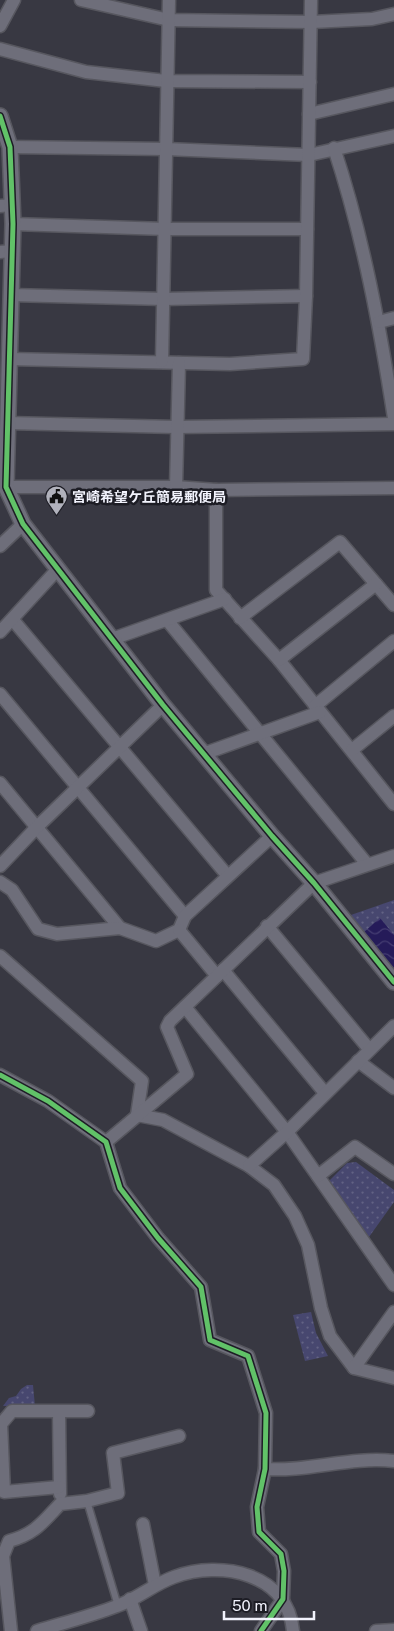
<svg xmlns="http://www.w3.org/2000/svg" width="394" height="1631" font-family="'Public Sans','Noto Sans JP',sans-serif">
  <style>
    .green { fill: url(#green-dots) }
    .water { fill: url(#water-waves) }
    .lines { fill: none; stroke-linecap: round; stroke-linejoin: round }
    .service-casing { stroke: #57575f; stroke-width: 9 }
    .minor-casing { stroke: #57575f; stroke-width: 15 }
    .tertiary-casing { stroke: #57575f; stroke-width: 18 }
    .service { stroke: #6e6e7a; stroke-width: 6 }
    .minor { stroke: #6e6e7a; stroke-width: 12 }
    .tertiary { stroke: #6e6e7a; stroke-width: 15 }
    .cycleway-casing { stroke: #1d1d25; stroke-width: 8 }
    .cycleway { stroke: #61c268; stroke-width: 5 }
    .labels { text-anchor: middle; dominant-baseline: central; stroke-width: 5; stroke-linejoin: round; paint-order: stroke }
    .poi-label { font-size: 14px; font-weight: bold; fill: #f2f3fd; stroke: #1d1d25; text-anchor: start }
  </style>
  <defs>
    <pattern id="green-dots" width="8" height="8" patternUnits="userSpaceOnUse" patternTransform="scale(1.25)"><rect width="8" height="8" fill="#47476f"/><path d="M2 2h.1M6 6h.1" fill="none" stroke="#626284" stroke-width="1.8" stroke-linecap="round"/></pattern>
    <pattern id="water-waves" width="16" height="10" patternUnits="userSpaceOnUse" patternTransform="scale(1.25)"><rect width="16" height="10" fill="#251b59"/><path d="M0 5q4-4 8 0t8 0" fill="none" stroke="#453d72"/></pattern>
  </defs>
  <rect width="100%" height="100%" fill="#383842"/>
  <g class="green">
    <polygon points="394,900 394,975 348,916"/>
    <polygon points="356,1162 394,1190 394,1202 364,1244 328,1182 347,1163"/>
    <polygon points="311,1312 316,1333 328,1356 305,1361 293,1315"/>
    <polygon points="27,1385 33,1385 35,1406 3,1406 9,1398 16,1396 21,1389"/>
  </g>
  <polygon class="water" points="380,918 394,935 394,973 363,933"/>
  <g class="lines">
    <defs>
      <polyline id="service" points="87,1501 118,1606"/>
      <g id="minor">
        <polyline points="81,0 169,20 312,22 372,19 394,14"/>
        <polyline points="0,26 14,0"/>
        <polyline points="0,49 86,72 166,81 310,82"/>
        <polyline points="309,114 394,94"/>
        <polyline points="10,147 166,149 309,155 394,136"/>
        <path d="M 334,148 C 363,236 380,327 394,418"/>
        <polyline points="0,206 12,205"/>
        <polyline points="13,224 166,229 307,229"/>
        <polyline points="0,252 12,251"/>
        <polyline points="11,295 164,299 306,296"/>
        <polyline points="379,322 394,318"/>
        <polyline points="10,359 230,364 303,359 306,296 311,0"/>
        <polyline points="162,361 169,0"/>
        <polyline points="7,423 176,427 394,424"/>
        <polyline points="0,486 6,487 176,487 216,490 394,488"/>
        <polyline points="176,487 179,363"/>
        <polyline points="216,490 216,590 279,660 394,804"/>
        <polyline points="0,546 23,524"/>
        <polyline points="240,618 340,542 394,605"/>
        <polyline points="13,620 227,875"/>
        <polyline points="167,620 367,864"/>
        <polyline points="0,632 57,570"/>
        <polyline points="112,639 225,599"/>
        <polyline points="279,660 376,584"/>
        <polyline points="0,694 185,916"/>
        <polyline points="315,706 394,641"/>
        <polyline points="352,750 394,716"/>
        <polyline points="203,754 320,712"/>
        <polyline points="0,783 120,928"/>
        <polyline points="0,866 37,827 163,705"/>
        <polyline points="0,882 12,890 38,929 57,934 120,928 156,941 179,930 185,916 272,836"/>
        <polyline points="267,926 369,1049"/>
        <polyline points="179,930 217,976"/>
        <polyline points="0,956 142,1081 137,1115"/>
        <polyline points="223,970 325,1093"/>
        <polyline points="185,1007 287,1132 394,1285"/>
        <polyline points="358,1061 394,1088"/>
        <polyline points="0,1075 48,1101 106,1142 120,1188 158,1238 201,1287 210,1340 248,1356 266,1413 265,1469 257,1507 259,1532 281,1554 284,1571 283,1599 261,1631"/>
        <polyline points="137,1115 163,1120 249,1166 274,1185 295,1216 308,1245 321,1308 330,1336 354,1368 394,1378"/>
        <polyline points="106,1142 187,1074 167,1027 170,1021 314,883 394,856"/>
        <polyline points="249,1166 287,1132 394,1026"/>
        <polyline points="318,1176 355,1147 394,1174"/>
        <polyline points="354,1368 394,1312"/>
        <polyline points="59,1412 60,1494"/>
        <path d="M 265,1469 C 308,1472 351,1456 394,1461"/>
        <polyline points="59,1487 4,1492 1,1424 12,1411 88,1411"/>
        <polyline points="143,1524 155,1585"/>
        <polyline points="130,1599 141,1631"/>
        <path d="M 11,1631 L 3,1556 L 9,1541 C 35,1534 43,1522 60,1504 L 87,1501 L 118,1493 L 113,1453 L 179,1436"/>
        <path d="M 37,1631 C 63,1623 91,1616 117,1606 C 137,1599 154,1584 174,1577 C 221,1560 288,1573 293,1631"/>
        <polyline points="376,1631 394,1630"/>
      </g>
      <polyline id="tertiary" points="0,116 10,147 13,224 6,487 23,524 163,705 272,836 314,883 394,982"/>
    </defs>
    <use href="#service" class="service-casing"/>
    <use href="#minor" class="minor-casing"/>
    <use href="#tertiary" class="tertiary-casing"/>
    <use href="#service" class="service"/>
    <use href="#minor" class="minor"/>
    <use href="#tertiary" class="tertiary"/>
    <defs>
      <g id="cycleway">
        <polyline points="0,116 10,147 13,224 6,487 23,524 163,705 272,836 314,883 394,982"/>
        <polyline points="0,1075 48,1101 106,1142 120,1188 158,1238 201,1287 210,1340 248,1356 266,1413 265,1469 257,1507 259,1532 281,1554 284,1571 283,1599 261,1631"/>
      </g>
    </defs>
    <use href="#cycleway" class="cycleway-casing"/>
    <use href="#cycleway" class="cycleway"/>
  </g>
  <defs>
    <symbol id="civic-pin" viewBox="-11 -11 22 30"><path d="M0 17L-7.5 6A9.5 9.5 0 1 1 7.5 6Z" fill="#b1b2bc" stroke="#1d1d25"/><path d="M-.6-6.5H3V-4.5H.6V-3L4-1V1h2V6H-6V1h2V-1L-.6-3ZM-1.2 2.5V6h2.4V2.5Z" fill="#111"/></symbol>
  </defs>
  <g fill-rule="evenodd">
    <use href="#civic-pin" x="44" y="484" width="25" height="34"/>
  </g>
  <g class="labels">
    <g class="poi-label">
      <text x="72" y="497">宮崎希望ケ丘簡易郵便局</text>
    </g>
  </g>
  <path d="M224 1611v8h90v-8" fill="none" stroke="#f2f3fd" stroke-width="2.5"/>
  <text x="232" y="1611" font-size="15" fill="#f2f3fd" stroke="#1d1d25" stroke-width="4" paint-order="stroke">50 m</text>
</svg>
